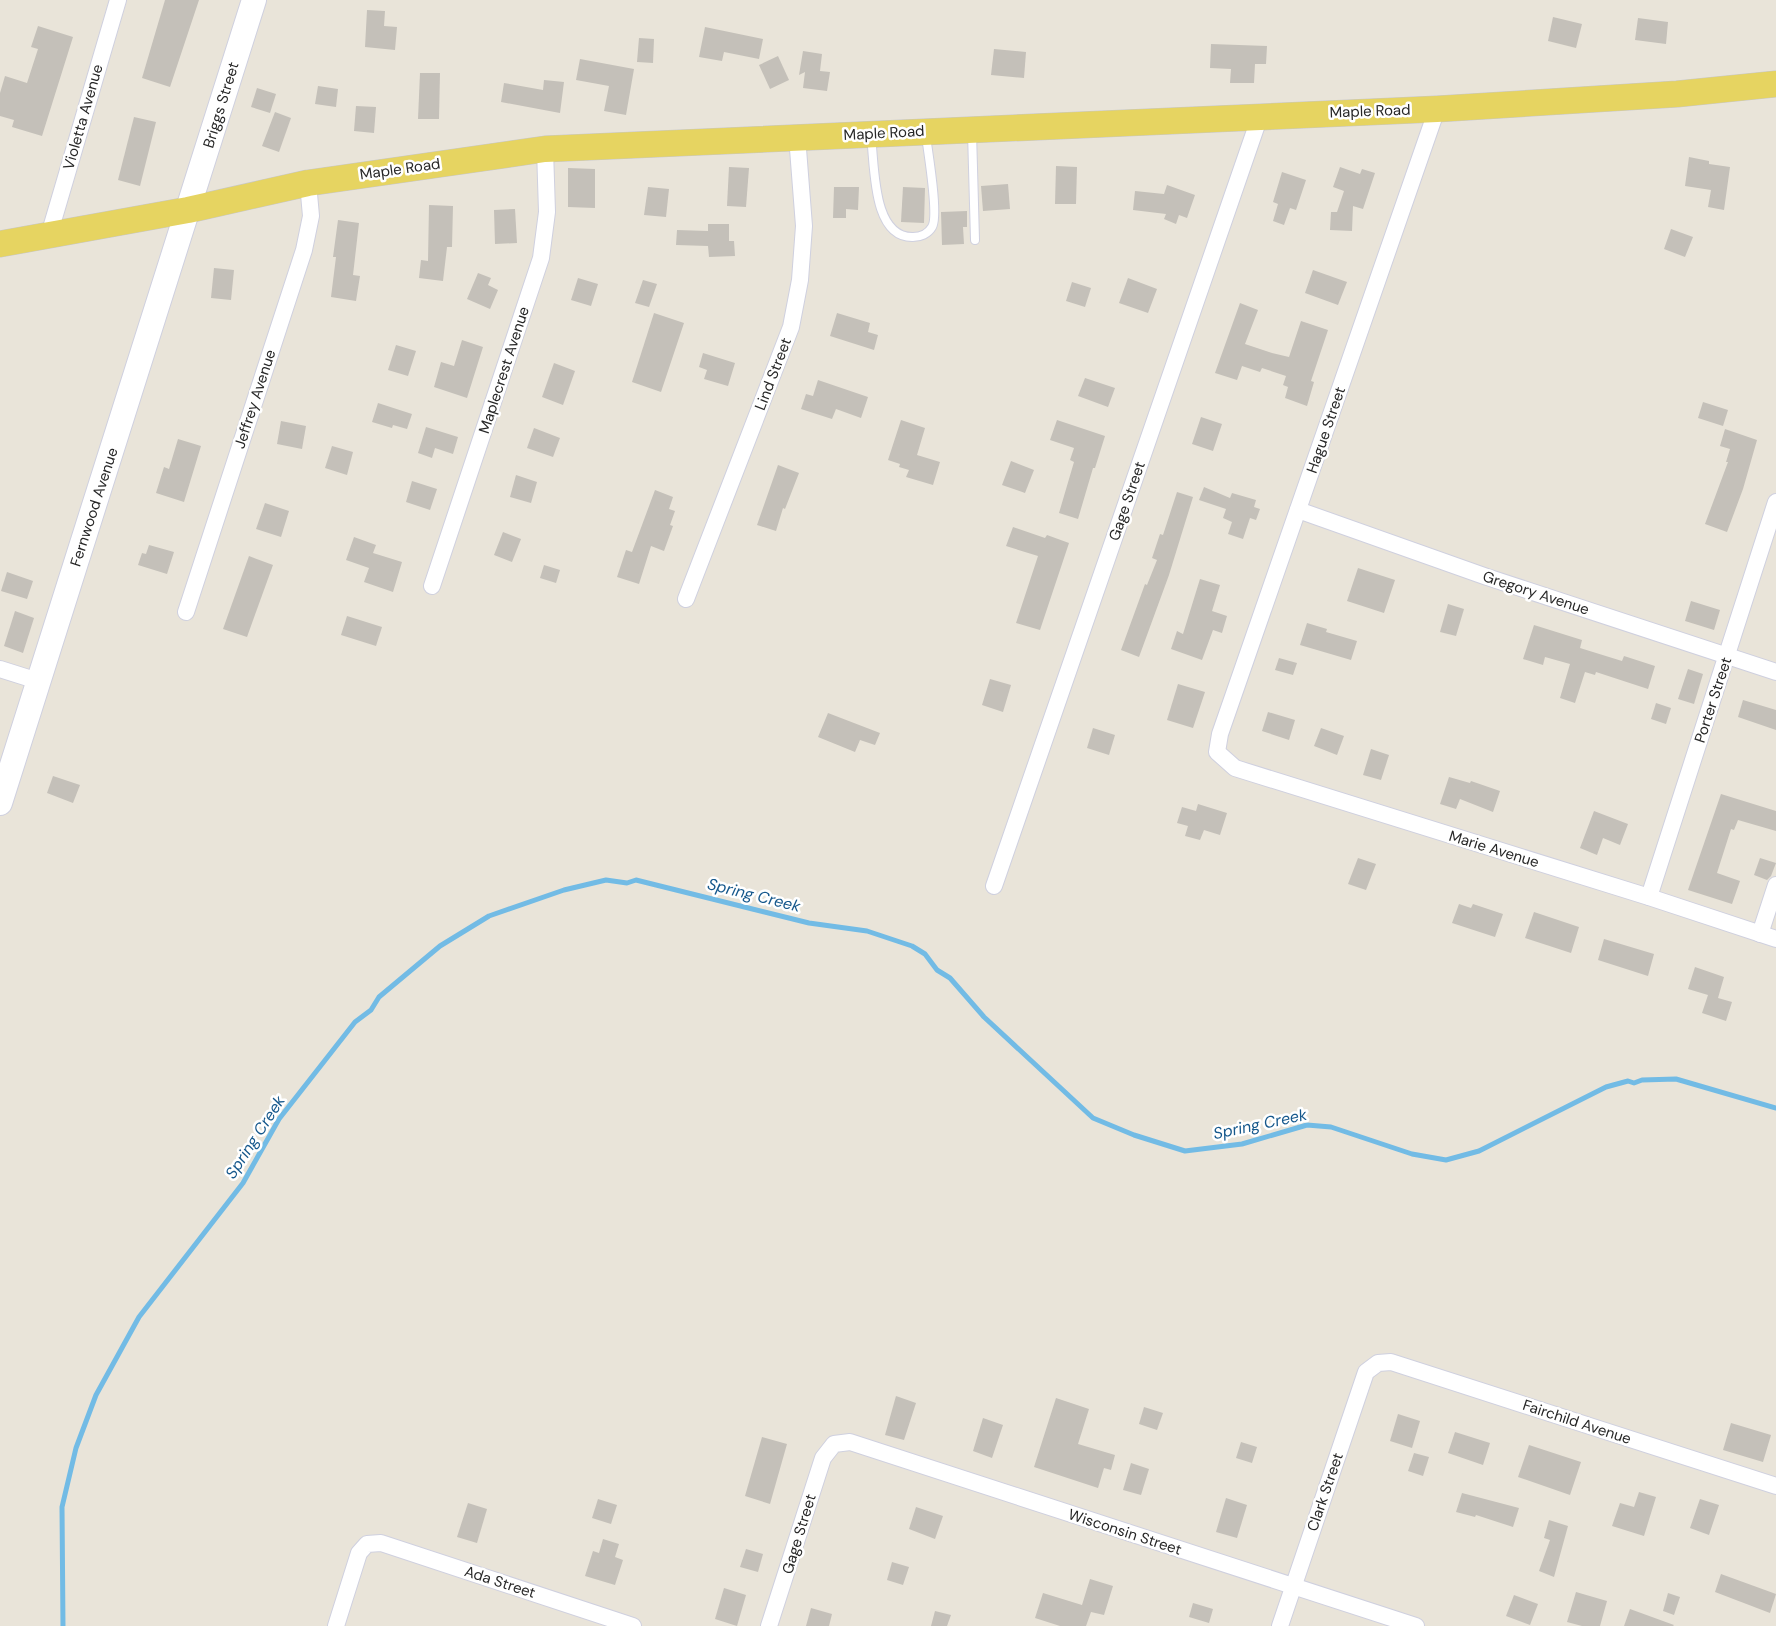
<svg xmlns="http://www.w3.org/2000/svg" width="1776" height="1626" font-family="'DM Sans',sans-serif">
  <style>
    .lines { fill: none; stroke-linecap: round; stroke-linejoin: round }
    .stream { stroke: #72bbe5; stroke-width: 5 }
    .building { fill: #c4c0b9 }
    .lane-casing { stroke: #cfd0df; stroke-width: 10 }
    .street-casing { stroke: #cfd0df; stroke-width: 18 }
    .secondary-casing { stroke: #cfd0df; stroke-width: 26 }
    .primary-casing { stroke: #c7c7c7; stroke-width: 27 }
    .lane { stroke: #fff; stroke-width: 8 }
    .street { stroke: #fff; stroke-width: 16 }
    .secondary { stroke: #fff; stroke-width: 24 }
    .primary { stroke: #e6d461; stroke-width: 26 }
    .labels { text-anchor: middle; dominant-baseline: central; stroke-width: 5; stroke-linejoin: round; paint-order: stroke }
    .street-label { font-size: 15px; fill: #272727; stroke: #fff }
    .water-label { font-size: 16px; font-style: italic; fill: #16588c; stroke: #fff }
  </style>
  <rect width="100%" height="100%" fill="#e9e4d9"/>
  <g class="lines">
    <polyline class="stream" points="63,1626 62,1507 76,1448 96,1395 139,1317 243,1183 279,1119 355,1022 371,1010 379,997 440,946 489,916 564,890 606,880 627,883 636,880 809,923 867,931 912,946 925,954 937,970 950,978 984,1017 1093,1118 1134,1135 1185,1151 1242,1144 1307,1125 1331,1127 1412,1154 1446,1160 1479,1151 1606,1087 1628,1081 1634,1083 1642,1080 1676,1079 1776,1108"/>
  </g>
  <g class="building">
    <polygon points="165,0 199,0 170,87 142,78"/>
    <polygon points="367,10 385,11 384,26 397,27 395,50 365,47"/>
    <polygon points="1553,17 1582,24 1576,48 1548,41"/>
    <polygon points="1638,18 1668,22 1666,44 1635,40"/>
    <polygon points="38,26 73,37 42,136 12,127 14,120 0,116 0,93 5,76 27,83 38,49 31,47"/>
    <polygon points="705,27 763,39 759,59 724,52 722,61 699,57"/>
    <polygon points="639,38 654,39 653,63 637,62"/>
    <polygon points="1211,44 1267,46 1266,64 1255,64 1254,83 1230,83 1231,69 1210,68"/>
    <polygon points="994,49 1026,52 1024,78 991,75"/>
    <polygon points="803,51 822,54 820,71 830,72 827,91 803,88 805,72 799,75"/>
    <polygon points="778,56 789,80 770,89 759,65"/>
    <polygon points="580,59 634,69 626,115 604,111 609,86 576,80"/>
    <polygon points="420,73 440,73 439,119 418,119"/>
    <polygon points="544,80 564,82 560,113 501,102 504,83 543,90"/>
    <polygon points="318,86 338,89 336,107 315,104"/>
    <polygon points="257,88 276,94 270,113 251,107"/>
    <polygon points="356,106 376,107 374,133 354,131"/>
    <polygon points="275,112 291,118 279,152 262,146"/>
    <polygon points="134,117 156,122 140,186 118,180"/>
    <polygon points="1689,157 1709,161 1709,164 1730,167 1724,210 1708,207 1711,190 1685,186"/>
    <polygon points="1056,166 1077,167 1076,204 1055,204"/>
    <polygon points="729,167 749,168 746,207 727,206"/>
    <polygon points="1340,167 1360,174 1362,169 1375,173 1363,209 1353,206 1352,231 1330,230 1331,212 1337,212 1344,191 1333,187"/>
    <polygon points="568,168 595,169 595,208 568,207"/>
    <polygon points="1282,172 1306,180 1296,210 1290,208 1284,225 1273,221 1278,204 1273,202"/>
    <polygon points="1008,184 1010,209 983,211 981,186"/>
    <polygon points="1167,185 1195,195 1187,218 1179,215 1176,224 1164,219 1166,214 1133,210 1135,191 1164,194"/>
    <polygon points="648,187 669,189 666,217 644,215"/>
    <polygon points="834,187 859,187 858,210 846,209 846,218 833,218"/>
    <polygon points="903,187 925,188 924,223 901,222"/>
    <polygon points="429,205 453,206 452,247 447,247 443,281 419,278 421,260 428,261"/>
    <polygon points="515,209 517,243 495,244 494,210"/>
    <polygon points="967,211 967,227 963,227 964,244 942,245 941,212"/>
    <polygon points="338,220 359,223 353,275 360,276 356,301 331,297 336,257 333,257"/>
    <polygon points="708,224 729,224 729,241 734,241 735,256 709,257 708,246 676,245 677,230 708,231"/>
    <polygon points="1671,229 1693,237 1685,257 1664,249"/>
    <polygon points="214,268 234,270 231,300 211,298"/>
    <polygon points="1313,270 1347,282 1338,305 1305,293"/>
    <polygon points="478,273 491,278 488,285 498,290 490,309 467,299"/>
    <polygon points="578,278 598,284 591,306 571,300"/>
    <polygon points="1128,278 1157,289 1148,313 1119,303"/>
    <polygon points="643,280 657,284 649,307 635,303"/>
    <polygon points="1072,282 1091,288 1085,307 1066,301"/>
    <polygon points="1240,303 1258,310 1245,344 1272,353 1289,357 1301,321 1328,330 1311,381 1314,382 1307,406 1285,398 1288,387 1283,385 1286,376 1262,368 1260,372 1242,366 1237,380 1215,373"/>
    <polygon points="654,313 684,323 661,392 632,382"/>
    <polygon points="837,313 870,323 868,332 878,335 874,350 830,336"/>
    <polygon points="462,340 483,347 467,398 434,387 441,362 454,366"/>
    <polygon points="396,345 416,351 408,376 388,370"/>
    <polygon points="703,353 735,363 728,386 704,379 707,370 699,367"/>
    <polygon points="554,363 575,371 563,405 542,397"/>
    <polygon points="1085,378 1115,388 1108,407 1078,396"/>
    <polygon points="818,380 868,397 861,418 836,409 832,419 801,409 806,394 813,396"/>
    <polygon points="1703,402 1728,410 1723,426 1698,418"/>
    <polygon points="378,403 412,414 407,429 393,425 392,428 372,422"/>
    <polygon points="1201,417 1222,424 1213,451 1192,444"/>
    <polygon points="901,420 925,428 917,455 940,462 933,485 906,477 909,470 899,467 900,464 888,460"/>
    <polygon points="1057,420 1105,436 1095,468 1093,468 1078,519 1059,513 1074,462 1070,460 1074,448 1050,440"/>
    <polygon points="281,421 306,426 302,449 277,444"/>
    <polygon points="426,427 458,437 453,454 435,448 432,458 418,453"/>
    <polygon points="534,428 560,438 553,457 527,448"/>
    <polygon points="1725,429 1757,440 1743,489 1727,532 1705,524 1728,462 1726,462 1730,449 1720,446"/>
    <polygon points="178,439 201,446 184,502 156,493 164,467 169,469"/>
    <polygon points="332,446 353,452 347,475 325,468"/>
    <polygon points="1011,461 1034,470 1025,493 1002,485"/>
    <polygon points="778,465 799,473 785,509 783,508 776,531 757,525"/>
    <polygon points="516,475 537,482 531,503 510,497"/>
    <polygon points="412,481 437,489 430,510 406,502"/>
    <polygon points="1204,487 1230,498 1232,493 1256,500 1254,507 1260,509 1256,520 1250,518 1243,539 1228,534 1232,522 1223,518 1226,509 1199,500"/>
    <polygon points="655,490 673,497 669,509 675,511 670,525 673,526 664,551 651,546 639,584 617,577 626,550 632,552"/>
    <polygon points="1177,492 1193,497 1169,575 1139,657 1121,650 1145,584 1147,585 1157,560 1152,558 1160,534 1163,535"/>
    <polygon points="265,503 289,511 281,537 256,529"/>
    <polygon points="1013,527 1045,538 1047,535 1069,543 1040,630 1016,623 1038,556 1006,546"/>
    <polygon points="503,532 521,539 512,562 494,555"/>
    <polygon points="354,537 376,545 373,553 402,562 393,592 364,582 369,568 346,560"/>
    <polygon points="149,545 174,552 167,574 138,565 142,553 146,554"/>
    <polygon points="249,556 273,565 247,637 223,629"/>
    <polygon points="544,565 560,570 556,583 540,578"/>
    <polygon points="1358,568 1395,580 1384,613 1347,601"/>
    <polygon points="7,572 33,581 27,599 1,591"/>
    <polygon points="1200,579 1220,585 1212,611 1227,616 1222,633 1213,630 1202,660 1171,649 1177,631 1183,634"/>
    <polygon points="1691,601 1720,610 1714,630 1685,621"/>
    <polygon points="1448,604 1464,609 1456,636 1440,632"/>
    <polygon points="15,611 34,618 23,653 4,646"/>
    <polygon points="347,616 382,627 376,646 341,635"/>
    <polygon points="1307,623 1327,629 1326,632 1357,641 1351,660 1300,645"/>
    <polygon points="1534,625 1582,640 1580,648 1622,661 1624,656 1655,666 1648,689 1596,672 1595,675 1585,672 1575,703 1560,698 1570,664 1545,657 1543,665 1523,659"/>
    <polygon points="1279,658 1297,663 1293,675 1275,670"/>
    <polygon points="1688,669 1703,674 1694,704 1678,699"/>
    <polygon points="990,679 1011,685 1003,712 982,705"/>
    <polygon points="1178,684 1205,692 1193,728 1167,720"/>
    <polygon points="1743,700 1776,710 1776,730 1738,717"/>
    <polygon points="1656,703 1671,708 1666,724 1651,719"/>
    <polygon points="1268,712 1295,720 1289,740 1262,731"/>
    <polygon points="828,713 880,733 875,745 860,740 855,752 818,737"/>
    <polygon points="1093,728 1115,735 1109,755 1087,748"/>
    <polygon points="1321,728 1344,736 1337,755 1314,746"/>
    <polygon points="1371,749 1389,755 1381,780 1363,775"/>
    <polygon points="53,776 80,785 73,803 47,793"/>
    <polygon points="1449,777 1470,783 1471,781 1500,791 1493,812 1460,799 1456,809 1440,804"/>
    <polygon points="1721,794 1776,811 1776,831 1738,820 1734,830 1731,829 1717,873 1740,881 1732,904 1688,890"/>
    <polygon points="1198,804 1227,813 1220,835 1204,830 1200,840 1185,836 1188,826 1177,823 1182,807 1196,811"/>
    <polygon points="1594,811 1628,824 1620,845 1603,838 1597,855 1580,848"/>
    <polygon points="1358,858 1376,864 1366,890 1348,884"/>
    <polygon points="1760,858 1776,863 1771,876 1767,880 1754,875"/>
    <polygon points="1459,904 1471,908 1473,904 1503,914 1495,937 1452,923"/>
    <polygon points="1534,912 1579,927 1571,953 1525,938"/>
    <polygon points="1604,939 1654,954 1648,976 1598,960"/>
    <polygon points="1695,967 1724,977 1718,998 1732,1002 1726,1021 1702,1013 1708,995 1688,989"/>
    <polygon points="896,1396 916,1403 904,1440 885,1435"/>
    <polygon points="1056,1398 1089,1409 1078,1444 1115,1455 1111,1470 1104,1468 1098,1488 1034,1467"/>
    <polygon points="1144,1407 1163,1413 1157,1430 1139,1424"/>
    <polygon points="1398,1414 1420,1421 1412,1448 1390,1441"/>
    <polygon points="983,1418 1003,1425 992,1458 973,1451"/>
    <polygon points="1731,1423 1771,1435 1763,1462 1723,1450"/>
    <polygon points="1455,1432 1490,1443 1483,1465 1448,1453"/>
    <polygon points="762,1437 787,1444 770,1504 745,1496"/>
    <polygon points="1241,1442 1257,1447 1252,1463 1236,1458"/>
    <polygon points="1529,1445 1581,1462 1570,1495 1518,1477"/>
    <polygon points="1414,1453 1429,1457 1423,1476 1408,1471"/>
    <polygon points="1131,1463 1149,1469 1141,1495 1123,1490"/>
    <polygon points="1639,1492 1656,1497 1644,1536 1612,1526 1620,1503 1634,1507"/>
    <polygon points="1462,1493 1519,1508 1513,1527 1476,1515 1475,1517 1456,1512"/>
    <polygon points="1226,1498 1247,1505 1237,1538 1216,1532"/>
    <polygon points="598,1499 617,1505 611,1524 592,1518"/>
    <polygon points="1700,1499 1719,1505 1709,1535 1690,1528"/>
    <polygon points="468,1503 487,1509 477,1543 457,1537"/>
    <polygon points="916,1507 943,1516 935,1539 909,1529"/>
    <polygon points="1549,1520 1568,1526 1554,1577 1539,1571 1550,1540 1544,1538"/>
    <polygon points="603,1539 619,1544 615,1557 623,1560 615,1585 585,1576 593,1551 599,1553"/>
    <polygon points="746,1549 763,1554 758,1572 740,1567"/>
    <polygon points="892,1562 909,1567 903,1585 887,1580"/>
    <polygon points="1721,1574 1776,1594 1770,1613 1715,1592"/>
    <polygon points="1090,1579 1113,1586 1104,1615 1091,1612 1086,1626 1060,1626 1035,1618 1043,1593 1082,1605"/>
    <polygon points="724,1588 746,1595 737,1626 715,1619"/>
    <polygon points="1576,1592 1607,1601 1600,1626 1582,1626 1567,1622"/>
    <polygon points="1668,1593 1680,1597 1674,1615 1663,1611"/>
    <polygon points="1514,1595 1538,1604 1530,1625 1506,1616"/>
    <polygon points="1193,1603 1213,1609 1209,1623 1189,1617"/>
    <polygon points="811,1608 832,1614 829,1626 806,1626"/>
    <polygon points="1630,1609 1674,1625 1673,1626 1624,1626"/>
    <polygon points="935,1611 951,1615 947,1626 931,1626"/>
  </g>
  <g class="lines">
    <defs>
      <g id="lane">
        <polyline points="972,132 975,240"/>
        <path d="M 871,137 C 875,166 872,238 913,237 C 920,237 928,234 932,227 C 939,216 928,152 926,136"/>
      </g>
      <g id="street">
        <polyline points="1437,109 1220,734 1217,752 1235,768 1649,897 1776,939"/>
        <polyline points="49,235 118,0"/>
        <polyline points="1298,510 1487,577 1776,672"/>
        <polyline points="432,586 541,258 547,212 545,149"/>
        <polyline points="686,599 791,327 800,280 804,226 797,136"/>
        <polyline points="186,612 304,250 311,216 308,183"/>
        <polyline points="0,669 38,681"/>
        <polyline points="994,886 1260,116"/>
        <polyline points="1649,897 1776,502"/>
        <polyline points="1760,934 1776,885"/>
        <polyline points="336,1626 359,1553 367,1544 381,1543 633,1626"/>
        <polyline points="769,1626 823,1458 834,1444 850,1442 1416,1626"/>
        <polyline points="1280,1626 1366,1372 1378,1363 1391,1362 1776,1486"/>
      </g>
      <polyline id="secondary" points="0,803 254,0"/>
      <polyline id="primary" points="0,244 188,210 308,183 545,149 1437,109 1677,94 1776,84"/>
    </defs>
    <use href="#lane" class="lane-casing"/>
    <use href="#street" class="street-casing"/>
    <use href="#secondary" class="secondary-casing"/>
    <use href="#primary" class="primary-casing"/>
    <use href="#lane" class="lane"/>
    <use href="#street" class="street"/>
    <use href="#secondary" class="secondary"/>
    <use href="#primary" class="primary"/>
  </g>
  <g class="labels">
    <g class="street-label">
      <text transform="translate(221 105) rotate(-73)">Briggs Street</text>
      <text transform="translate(1370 111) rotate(-2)">Maple Road</text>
      <text transform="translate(83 117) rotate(-74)">Violetta Avenue</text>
      <text transform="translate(884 133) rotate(-3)">Maple Road</text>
      <text transform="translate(400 169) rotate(-8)">Maple Road</text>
      <text transform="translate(504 370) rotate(-72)">Maplecrest Avenue</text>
      <text transform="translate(773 374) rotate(-69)">Lind Street</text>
      <text transform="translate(255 399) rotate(-72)">Jeffrey Avenue</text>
      <text transform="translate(1326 430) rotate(-71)">Hague Street</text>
      <text transform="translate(1127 501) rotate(-71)">Gage Street</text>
      <text transform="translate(94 507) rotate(-72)">Fernwood Avenue</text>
      <text transform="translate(1536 593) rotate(18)">Gregory Avenue</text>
      <text transform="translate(1713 700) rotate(-72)">Porter Street</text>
      <text transform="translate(1494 849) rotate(17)">Marie Avenue</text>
      <text transform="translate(1577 1422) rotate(18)">Fairchild Avenue</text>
      <text transform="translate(1325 1492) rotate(-71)">Clark Street</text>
      <text transform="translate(1125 1532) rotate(18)">Wisconsin Street</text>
      <text transform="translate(799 1534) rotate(-73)">Gage Street</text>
      <text transform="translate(500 1582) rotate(18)">Ada Street</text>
    </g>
    <g class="water-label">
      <text transform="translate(754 895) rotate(14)">Spring Creek</text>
      <text transform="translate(1260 1124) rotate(-12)">Spring Creek</text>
      <text transform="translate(255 1137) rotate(-57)">Spring Creek</text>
    </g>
  </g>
</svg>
